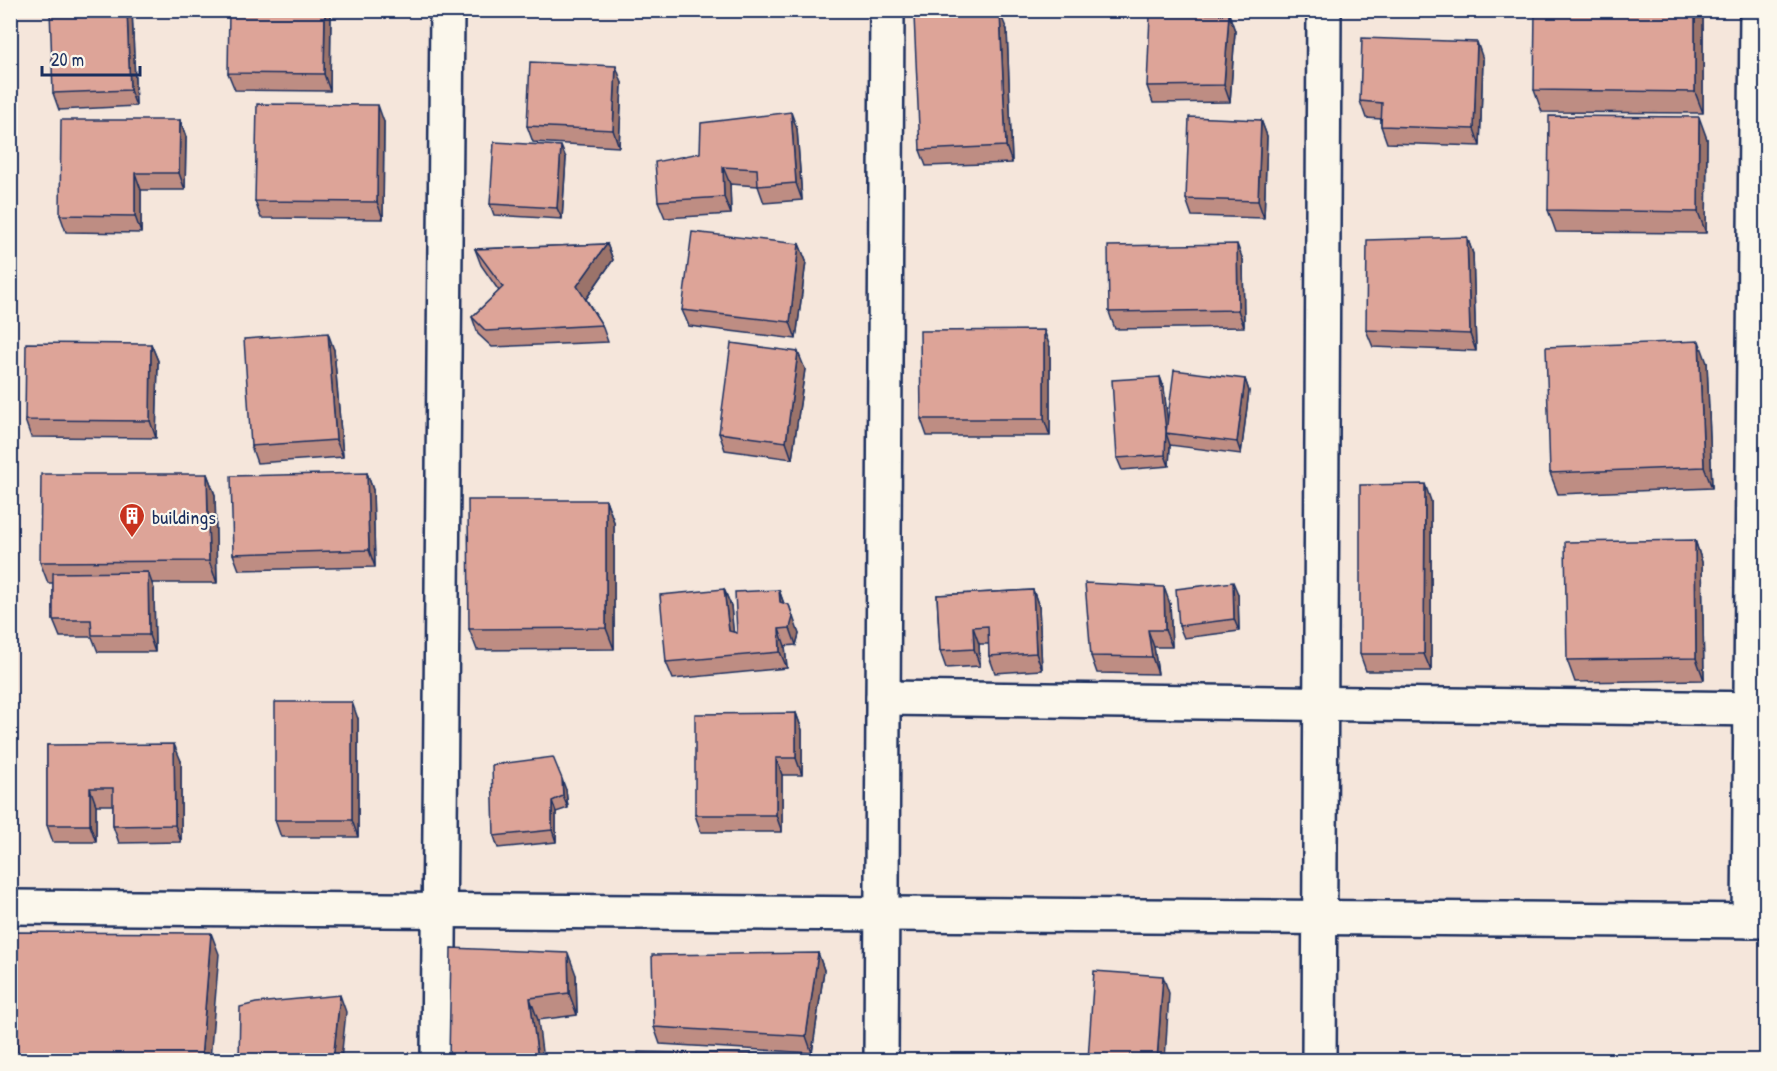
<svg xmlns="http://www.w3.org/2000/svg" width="1777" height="1071" font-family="'Patrick Hand',sans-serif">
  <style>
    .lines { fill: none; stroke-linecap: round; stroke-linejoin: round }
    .minor-casing { stroke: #1b2f5e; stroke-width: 38 }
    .minor { stroke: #fbf7ec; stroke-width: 33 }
    .wall { fill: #be8d83; stroke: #1b2f5e; stroke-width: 1.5 }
    .shaded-wall { fill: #9b736a; stroke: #1b2f5e; stroke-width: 1.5 }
    .building { fill: #dda498; stroke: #1b2f5e; stroke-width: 1.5 }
    .labels { text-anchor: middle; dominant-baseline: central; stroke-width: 4.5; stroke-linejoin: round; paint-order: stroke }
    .poi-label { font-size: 20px; fill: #1b2f5e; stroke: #fbf7ec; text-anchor: start }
  </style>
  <rect width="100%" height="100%" fill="#f5e6db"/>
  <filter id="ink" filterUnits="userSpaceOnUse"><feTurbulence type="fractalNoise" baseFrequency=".0167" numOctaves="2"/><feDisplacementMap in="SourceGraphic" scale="12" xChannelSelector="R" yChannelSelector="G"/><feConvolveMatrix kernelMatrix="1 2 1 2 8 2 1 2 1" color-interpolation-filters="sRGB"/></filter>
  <g filter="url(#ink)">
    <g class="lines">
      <defs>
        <g id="minor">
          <polyline points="883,698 1766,709"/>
          <polyline points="10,907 1766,921"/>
          <polyline points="1749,921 1757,10"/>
          <polyline points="438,1060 447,10"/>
          <polyline points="881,1060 887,10"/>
          <polyline points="1319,1060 1324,10"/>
        </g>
      </defs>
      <use href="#minor" class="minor-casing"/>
      <use href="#minor" class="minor"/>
    </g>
    <g class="wall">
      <polygon points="132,10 136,106 59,110 53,93"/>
      <polygon points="331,10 330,91 235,90 228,73"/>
      <polygon points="1703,10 1703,113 1542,112 1534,90"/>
      <polygon points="1229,14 1235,31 1230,102 1153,103 1147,86"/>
      <polygon points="1007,30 1012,163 926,166 920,150"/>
      <polygon points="1483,59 1480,146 1387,143 1381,126 1381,119 1366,118 1360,101"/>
      <polygon points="622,83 619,147 533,142 527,126"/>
      <polygon points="180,120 186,137 185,190 141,190 141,233 66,232 60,215"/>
      <polygon points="1261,120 1267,136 1264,218 1192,216 1186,199"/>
      <polygon points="384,122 383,219 261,218 255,201"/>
      <polygon points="797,129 802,200 764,203 758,186 730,184 731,214 665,218 658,201 700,153"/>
      <polygon points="1707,139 1706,233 1556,232 1548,210"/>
      <polygon points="566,158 562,219 494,215 490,204"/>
      <polygon points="1467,237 1473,254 1476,351 1373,347 1366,330"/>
      <polygon points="607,244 613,260 586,299 602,325 608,342 492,347 478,334 472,317 499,291 481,265 475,249"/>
      <polygon points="799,244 806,261 796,339 689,326 682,310"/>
      <polygon points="1243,260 1244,327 1115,329 1109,312"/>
      <polygon points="151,344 158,361 156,438 31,437 25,420"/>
      <polygon points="1050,347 1050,436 927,436 921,419"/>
      <polygon points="334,350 343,457 257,463 251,446"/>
      <polygon points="1707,363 1712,488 1558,494 1550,473"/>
      <polygon points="805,369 792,459 725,450 719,433"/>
      <polygon points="1160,377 1164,388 1167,420 1245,379 1249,391 1241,454 1170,445 1169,466 1122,470 1117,458"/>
      <polygon points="367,473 373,490 375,567 239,570 233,554"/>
      <polygon points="207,474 215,495 217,583 152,583 154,589 155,652 98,652 92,637 60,637 53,620 53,583 48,583 40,562"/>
      <polygon points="606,500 614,522 614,649 477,650 469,629"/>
      <polygon points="1431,501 1431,671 1366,671 1360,654"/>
      <polygon points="1695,540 1702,562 1704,680 1575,682 1567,660"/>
      <polygon points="724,589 731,606 733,632 737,633 779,590 784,604 799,634 796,645 785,646 787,668 673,679 666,662"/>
      <polygon points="1033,590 1039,607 1042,670 995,673 989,656 989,644 979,644 980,666 946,668 940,651 937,595"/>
      <polygon points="1238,594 1239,631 1184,638 1179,626"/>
      <polygon points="1170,604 1172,647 1154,647 1158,674 1097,673 1091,656"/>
      <polygon points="796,713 802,730 802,775 782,775 782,832 701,832 695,815"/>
      <polygon points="358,719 358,837 281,837 275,820"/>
      <polygon points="47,745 181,761 181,842 119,843 113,826 113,805 96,805 96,842 53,842 47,825"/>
      <polygon points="566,790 568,808 556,812 556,842 498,848 494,836"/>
      <polygon points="451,948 576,975 577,1015 538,1020"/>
      <polygon points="818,953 824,970 812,1053 660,1044 654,1027"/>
    </g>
    <g class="shaded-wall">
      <polygon points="127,10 132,10 136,106 130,90"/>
      <polygon points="325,10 331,10 330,91 324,74"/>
      <polygon points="1695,10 1703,10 1703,113 1695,92"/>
      <polygon points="1000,13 1007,30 1012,163 1006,146"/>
      <polygon points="1229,14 1235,31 1230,102 1224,85"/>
      <polygon points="1477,42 1483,59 1480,146 1474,129"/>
      <polygon points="616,66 622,83 619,147 613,130"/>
      <polygon points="378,105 384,122 383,219 377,202"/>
      <polygon points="791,112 797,129 802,200 796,183"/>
      <polygon points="1699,117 1707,139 1706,233 1698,212"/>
      <polygon points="180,120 186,137 185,190 179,173"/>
      <polygon points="1261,120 1267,136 1264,218 1258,201"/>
      <polygon points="561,146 566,158 562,219 557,208"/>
      <polygon points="723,167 730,184 731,214 724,197"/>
      <polygon points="135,173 141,190 141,233 135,216"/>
      <polygon points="1467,237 1473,254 1476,351 1470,334"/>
      <polygon points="607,244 613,260 583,303 577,286"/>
      <polygon points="799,244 806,261 796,339 790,322"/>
      <polygon points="1237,244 1243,260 1244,327 1238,310"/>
      <polygon points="1044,330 1050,347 1050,436 1044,419"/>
      <polygon points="328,333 334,350 343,457 336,440"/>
      <polygon points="1699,341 1707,363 1712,488 1704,467"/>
      <polygon points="151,344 158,361 156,438 150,421"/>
      <polygon points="798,352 805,369 792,459 786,442"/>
      <polygon points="1160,377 1164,388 1169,434 1166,433 1170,445 1169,466 1165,455"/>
      <polygon points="1245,379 1249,391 1241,454 1237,442"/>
      <polygon points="367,473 373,490 375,567 369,550"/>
      <polygon points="207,474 215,495 217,583 209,561"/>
      <polygon points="1425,484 1431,501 1431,671 1424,654"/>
      <polygon points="606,500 614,522 614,649 606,628"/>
      <polygon points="1695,540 1702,562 1704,680 1696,658"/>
      <polygon points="148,572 154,589 155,652 149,635"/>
      <polygon points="1233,582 1238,594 1239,631 1234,619"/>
      <polygon points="1164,587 1170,604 1172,647 1165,630"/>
      <polygon points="724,589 731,606 735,648 729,631"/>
      <polygon points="779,590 785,607 780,602"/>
      <polygon points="1033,590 1039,607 1042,670 1036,653"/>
      <polygon points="789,605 799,634 796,645 790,628"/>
      <polygon points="973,627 979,644 980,666 974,649"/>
      <polygon points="779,629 785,646 787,668 780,652"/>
      <polygon points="1148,630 1154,647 1158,674 1152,657"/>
      <polygon points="352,702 358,719 358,837 352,820"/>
      <polygon points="796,713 802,730 802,775 796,758"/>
      <polygon points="174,744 181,761 181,842 175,825"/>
      <polygon points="776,758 782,775 782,832 776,815"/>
      <polygon points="562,779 566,790 568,808 563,796"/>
      <polygon points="90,788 96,805 96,842 90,825"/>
      <polygon points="552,801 556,812 556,842 552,830"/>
      <polygon points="211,933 219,954 210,1060 201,1060"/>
      <polygon points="568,953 576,975 577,1015 569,993"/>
      <polygon points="818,953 824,970 812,1053 806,1036"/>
      <polygon points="1163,976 1169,993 1165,1060 1157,1060"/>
      <polygon points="340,995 346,1012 341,1060 333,1060"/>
      <polygon points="530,998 538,1020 543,1060 538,1060"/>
    </g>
    <g class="building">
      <polygon points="50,10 127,10 130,90 53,93"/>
      <polygon points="229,10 325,10 324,74 228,73"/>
      <polygon points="1535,10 1695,10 1695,92 1534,90"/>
      <polygon points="1000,13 1006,146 920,150 914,16"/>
      <polygon points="1229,14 1224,85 1147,86 1150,15"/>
      <polygon points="1362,38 1477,42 1474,129 1381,126 1382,103 1360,101"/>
      <polygon points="530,62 616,66 613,130 527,126"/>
      <polygon points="257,104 378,105 377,202 255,201"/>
      <polygon points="791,112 796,183 758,186 757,169 723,167 724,197 658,201 655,162 700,153 701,123"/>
      <polygon points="1549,116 1699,117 1698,212 1548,210"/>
      <polygon points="1189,117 1261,120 1258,201 1186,199"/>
      <polygon points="61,120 180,120 179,173 135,173 135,216 60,215"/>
      <polygon points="494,142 561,146 557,208 490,204"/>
      <polygon points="692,232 799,244 790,322 682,310"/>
      <polygon points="1467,237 1470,334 1366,330 1367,240"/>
      <polygon points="607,244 577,286 602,325 486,331 472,317 503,287 475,249"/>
      <polygon points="1237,244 1238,310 1109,312 1108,246"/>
      <polygon points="1044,330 1044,419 921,419 920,331"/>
      <polygon points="328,333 336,440 251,446 244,339"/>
      <polygon points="1699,341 1704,467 1550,473 1546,347"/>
      <polygon points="26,343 151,344 150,421 25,420"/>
      <polygon points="731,343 798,352 786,442 719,433"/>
      <polygon points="1174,370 1245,379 1237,442 1166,433"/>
      <polygon points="1160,377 1166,431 1165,455 1117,458 1112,380"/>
      <polygon points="367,473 369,550 233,554 231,476"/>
      <polygon points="41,474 207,474 209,561 40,562"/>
      <polygon points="1425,484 1424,654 1360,654 1360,485"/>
      <polygon points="468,500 606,500 606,628 469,629"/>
      <polygon points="1695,540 1696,658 1567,660 1565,542"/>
      <polygon points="148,572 149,635 92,635 91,620 53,620 53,573"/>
      <polygon points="1233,582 1234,619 1179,626 1176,589"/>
      <polygon points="1085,583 1164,587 1165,630 1148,630 1152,657 1091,656"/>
      <polygon points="724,589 729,631 737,633 735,592 779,590 780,602 789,605 793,617 790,628 779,629 780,652 666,662 660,595"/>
      <polygon points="1033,590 1036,653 989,656 988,626 973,627 974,649 940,651 937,595"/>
      <rect x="275" y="702" width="77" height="118"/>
      <polygon points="796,713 796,758 776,758 776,815 695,815 695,714"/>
      <polygon points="174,744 175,825 113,826 113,788 90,788 90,825 47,825 47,745"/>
      <polygon points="553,757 562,779 563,796 552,801 552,830 494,836 492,765"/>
      <polygon points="13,932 211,933 201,1060 17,1060"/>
      <polygon points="451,948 568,953 569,993 530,998 538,1060 449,1060"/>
      <polygon points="818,953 806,1036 654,1027 652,955"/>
      <polygon points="1094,971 1163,976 1157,1060 1088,1060"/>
      <polygon points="340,995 333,1060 239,1060 240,1007 256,1003"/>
      <polygon points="638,1052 825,1055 825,1060 638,1060"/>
    </g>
  </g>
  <defs>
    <symbol id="building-pin" viewBox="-11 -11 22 30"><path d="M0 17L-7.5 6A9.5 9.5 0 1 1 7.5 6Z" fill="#c8321e" stroke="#fbf7ec"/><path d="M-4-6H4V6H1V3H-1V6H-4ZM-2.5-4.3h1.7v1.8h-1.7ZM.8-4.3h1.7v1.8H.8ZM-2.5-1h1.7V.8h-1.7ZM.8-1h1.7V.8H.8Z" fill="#fff"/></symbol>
  </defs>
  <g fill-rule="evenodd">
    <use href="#building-pin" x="117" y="501" width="30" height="40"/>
  </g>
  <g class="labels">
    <g class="poi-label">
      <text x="152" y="516">buildings</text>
    </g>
  </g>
  <rect width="1777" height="1071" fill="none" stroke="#fbf7ec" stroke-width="36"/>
  <rect x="18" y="18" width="1741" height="1035" fill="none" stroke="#1b2f5e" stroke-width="2" filter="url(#ink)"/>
  <path d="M42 66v9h98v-9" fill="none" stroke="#1b2f5e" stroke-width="3"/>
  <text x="51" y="66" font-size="18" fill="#1b2f5e" stroke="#fbf7ec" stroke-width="4.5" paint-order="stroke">20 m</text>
</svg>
